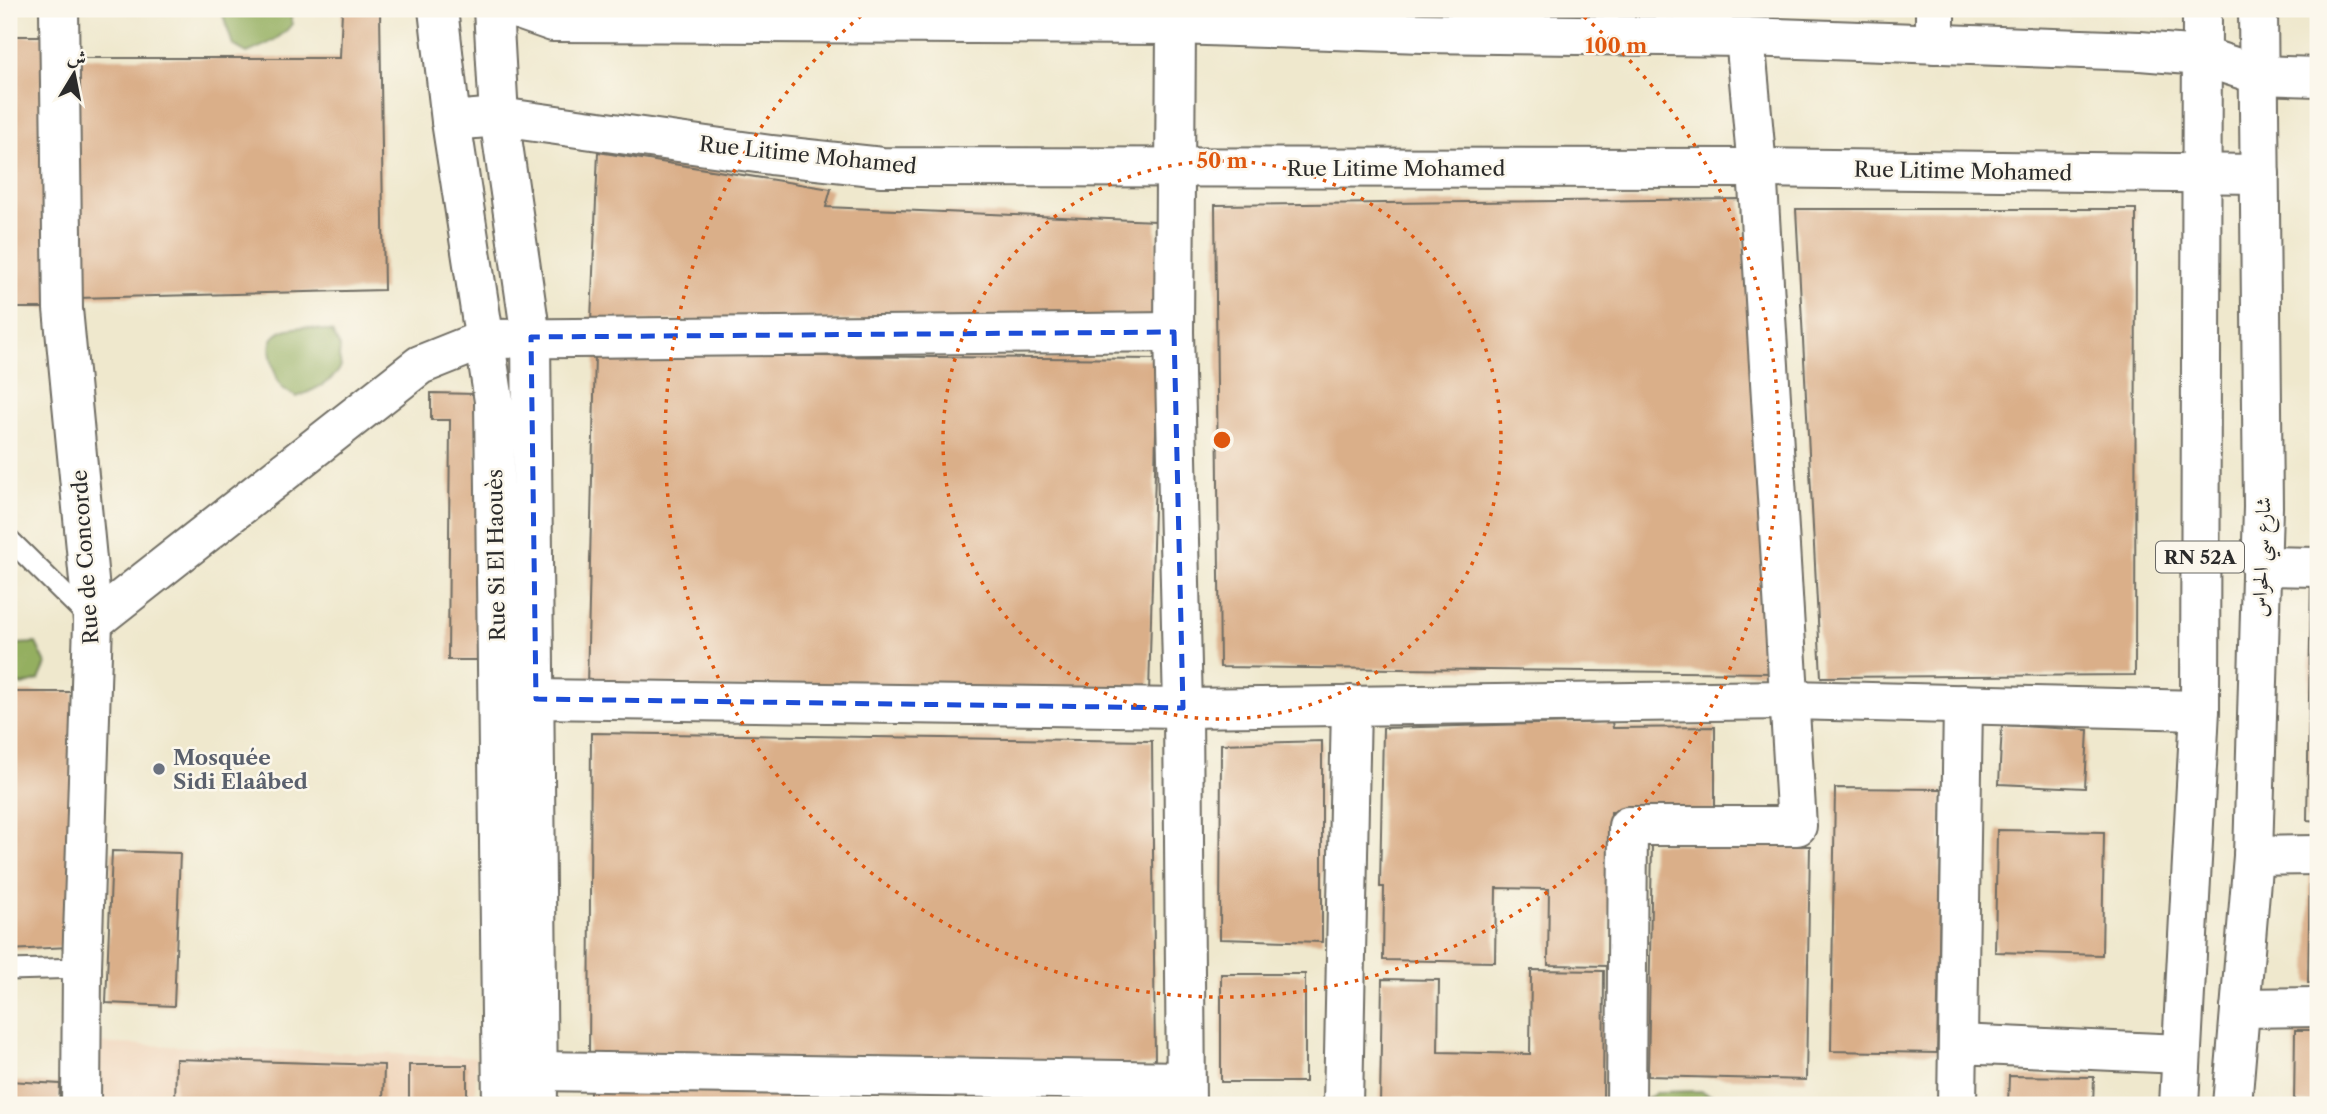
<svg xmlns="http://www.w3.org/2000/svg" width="2327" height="1114" font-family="'Libre Caslon Text',Amiri,serif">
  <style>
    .built { fill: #f0d6bc }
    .forest { fill: #94af61; stroke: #606d46; stroke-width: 2 }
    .building { fill: #daaf89 }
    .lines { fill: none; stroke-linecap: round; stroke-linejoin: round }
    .service-casing { stroke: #706d64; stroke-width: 23 }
    .minor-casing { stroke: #706d64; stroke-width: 42 }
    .tertiary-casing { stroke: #706d64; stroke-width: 42 }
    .primary-casing { stroke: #706d64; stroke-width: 42 }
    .service { stroke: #fff; stroke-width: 19 }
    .minor { stroke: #fff; stroke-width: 38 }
    .tertiary { stroke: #fff; stroke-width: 38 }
    .primary { stroke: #fff; stroke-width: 38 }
    .marked { fill: none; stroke: #1d4ed8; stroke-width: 5; stroke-dasharray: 14 9; stroke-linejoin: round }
    .ring { fill: none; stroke: #df570e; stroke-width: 3.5; stroke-dasharray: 3.5 7 }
    .worship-dot { fill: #6b7280; stroke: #fbf7ec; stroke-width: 2.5 }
    .labels { text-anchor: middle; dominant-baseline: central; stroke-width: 5; stroke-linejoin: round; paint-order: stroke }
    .shield { fill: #fbf7ec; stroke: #696865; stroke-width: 2 }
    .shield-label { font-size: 19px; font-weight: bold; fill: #2b2b2b }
    .street-label { font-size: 21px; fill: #2b2b2b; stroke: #fbf7ec }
    .worship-label { font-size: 21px; font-weight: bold; fill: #5b616d; stroke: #fbf7ec; text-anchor: start }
    .centre { fill: #df570e; stroke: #fbf7ec; stroke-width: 3.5 }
    .ring-label { font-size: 21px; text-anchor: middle; font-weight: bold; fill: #df570e; stroke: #fbf7ec; stroke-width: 5; stroke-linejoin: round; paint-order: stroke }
  </style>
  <rect width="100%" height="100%" fill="#fbf7ec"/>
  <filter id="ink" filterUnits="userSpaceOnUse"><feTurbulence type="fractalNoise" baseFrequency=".0143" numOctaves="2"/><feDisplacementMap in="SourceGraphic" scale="14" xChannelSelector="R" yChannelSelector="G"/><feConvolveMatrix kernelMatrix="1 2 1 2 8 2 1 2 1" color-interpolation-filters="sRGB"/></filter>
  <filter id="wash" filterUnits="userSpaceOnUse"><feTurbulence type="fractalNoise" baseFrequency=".00686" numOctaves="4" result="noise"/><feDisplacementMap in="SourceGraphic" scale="28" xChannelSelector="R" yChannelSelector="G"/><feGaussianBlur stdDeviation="1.57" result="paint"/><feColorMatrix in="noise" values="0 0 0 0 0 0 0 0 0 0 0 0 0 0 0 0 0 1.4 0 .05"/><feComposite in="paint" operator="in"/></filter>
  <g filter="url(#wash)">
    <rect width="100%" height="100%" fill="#efe8cd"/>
    <polygon class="built" points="93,1043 476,1057 475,1105 467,1105 466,1065 410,1065 409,1105 383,1105 383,1065 177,1059 175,1105 94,1105"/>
    <g class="forest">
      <path d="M 221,9 L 290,9 L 292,24 C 281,39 264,46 247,53 L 233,45 Z"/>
      <path d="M 305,327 L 332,332 L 340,347 L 339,357 L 341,367 C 332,383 313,390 297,397 C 292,394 285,391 282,387 C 275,379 266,347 273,338 C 281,328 294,328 305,327 Z"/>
      <polygon points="36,643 46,664 39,680 23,685 9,683 9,651 17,644"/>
      <polygon points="1701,1091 1714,1097 1717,1105 1638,1105 1658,1092"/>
    </g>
    <g id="blocks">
      <g class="building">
        <polygon points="380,10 384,290 77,298 72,58 340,58 342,11"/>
        <polygon points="9,36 50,36 51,308 9,308"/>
        <polygon points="598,152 831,189 826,207 1156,221 1158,320 591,321"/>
        <polygon points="2315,158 2318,158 2318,192 2313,192"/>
        <polygon points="1741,199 1774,673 1220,667 1215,205"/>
        <polygon points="1796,209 2136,209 2135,675 1821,677"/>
        <polygon points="595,354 1158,359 1149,694 587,686"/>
        <polygon points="431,393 476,394 480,660 448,660 450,420 431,420"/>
        <polygon points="2311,576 2318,576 2318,821 2307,820"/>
        <polygon points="9,692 74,692 69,947 9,950"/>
        <polygon points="1612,722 1613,728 1715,727 1715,812 1611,812 1608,966 1548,965 1549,889 1496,888 1495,962 1383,960 1384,887 1380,887 1383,728"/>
        <polygon points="2002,725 2088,730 2085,788 1999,784"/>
        <polygon points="591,733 1152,741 1155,1065 589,1058"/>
        <polygon points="1322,741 1322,942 1220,939 1221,744"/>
        <polygon points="1835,788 1942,789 1937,1053 1831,1051"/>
        <polygon points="1997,830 2104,832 2102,955 1995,952"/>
        <polygon points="1652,843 1810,846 1806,1080 1648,1076"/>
        <polygon points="112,851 180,853 174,1006 106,1003"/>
        <polygon points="2310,866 2318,866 2318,983 2308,983"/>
        <polygon points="1531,970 1604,971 1603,1105 1380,1105 1382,979 1439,980 1438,1052 1530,1054"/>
        <rect x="1221" y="974" width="84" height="108"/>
        <polygon points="2295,1030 2318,1030 2318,1103 2294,1103"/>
        <polygon points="176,1059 384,1065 383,1105 175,1105"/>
        <rect x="409" y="1065" width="58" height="40"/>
        <polygon points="2009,1076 2094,1077 2093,1105 2008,1105"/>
        <polygon points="9,1081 60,1084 59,1105 9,1105"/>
        <polygon points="590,1088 1162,1099 1162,1105 590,1105"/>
      </g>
    </g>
  </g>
  <g filter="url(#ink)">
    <use href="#blocks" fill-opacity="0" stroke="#706d64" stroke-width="2"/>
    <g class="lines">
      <defs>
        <g id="service">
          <polyline points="9,539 90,619"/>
          <polyline points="9,970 82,968"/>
        </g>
        <g id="minor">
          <polyline points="59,9 63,309 93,622 82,968 81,1105"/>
          <polyline points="516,9 553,22 1176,25 1423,33 1745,37 2140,51 2201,56 2259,75 2318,77"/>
          <polyline points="1935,9 1935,44"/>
          <polyline points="1176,25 1174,332 1183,708 1186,1105"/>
          <polyline points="451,121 499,117 771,155 882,167 1757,168 2260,174"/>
          <polyline points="2260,566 2318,567"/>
          <polyline points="93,622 420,365 485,339 1174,332"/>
          <polyline points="536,699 1183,708 1791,700 2200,710"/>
          <polyline points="2253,856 2318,855"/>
          <polyline points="2240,1008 2318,1007"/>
          <polyline points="1958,1044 2181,1054"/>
          <polyline points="538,1071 1185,1081"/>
          <polyline points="1343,1105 1351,705"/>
          <polyline points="1626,1105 1628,826 1797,826 1757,168 1745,37"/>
          <polyline points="1957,1105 1963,704"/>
        </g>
        <g id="tertiary">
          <polyline points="438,9 451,121 494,401 502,1105"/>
          <polyline points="493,9 499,117 531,337 538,1105"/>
        </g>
        <g id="primary">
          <polyline points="2179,1105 2200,710 2202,9"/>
          <polyline points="2232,1105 2253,856 2263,507 2258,9"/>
        </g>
      </defs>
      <use href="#service" class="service-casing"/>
      <use href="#minor" class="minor-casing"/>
      <use href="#tertiary" class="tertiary-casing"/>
      <use href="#primary" class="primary-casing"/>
      <use href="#service" class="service"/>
      <use href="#minor" class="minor"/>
      <use href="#tertiary" class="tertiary"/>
      <use href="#primary" class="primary"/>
    </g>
  </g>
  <path class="marked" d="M 1174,332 L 1183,708 L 536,699 L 531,337 Z"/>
  <g class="ring">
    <circle cx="1222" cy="440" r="279"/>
    <path d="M1576 10A557 557 0 1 1 868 10"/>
  </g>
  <circle class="worship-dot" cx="159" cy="769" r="7"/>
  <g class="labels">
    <rect class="shield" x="2156" y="541.5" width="88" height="31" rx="5"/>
    <g class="shield-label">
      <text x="2200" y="557">RN 52A</text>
    </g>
    <g class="street-label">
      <text transform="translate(808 155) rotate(6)">Rue Litime Mohamed</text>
      <text x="1396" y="168">Rue Litime Mohamed</text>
      <text transform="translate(1963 171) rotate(1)">Rue Litime Mohamed</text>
      <text transform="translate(496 555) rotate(-91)">Rue Si El Haouès</text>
      <text transform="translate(85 557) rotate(-94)">Rue de Concorde</text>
      <text transform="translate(2261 557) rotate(-88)">شارع سي الحواس</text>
    </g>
    <g class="worship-label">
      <text x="173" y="757">Mosquée<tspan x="173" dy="24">Sidi Elaâbed</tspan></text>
    </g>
  </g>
  <circle cx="1222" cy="440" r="10" class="centre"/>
  <g class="ring-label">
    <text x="1616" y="53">100 m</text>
    <text x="1222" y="168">50 m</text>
  </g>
  <rect width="2327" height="1114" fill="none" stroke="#fbf7ec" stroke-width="35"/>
  <g transform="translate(74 74) rotate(10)" stroke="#fbf7ec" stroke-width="5" paint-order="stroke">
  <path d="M0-5L12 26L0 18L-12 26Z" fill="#2b2b2b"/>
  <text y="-10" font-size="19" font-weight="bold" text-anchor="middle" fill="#2b2b2b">ش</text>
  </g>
</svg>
